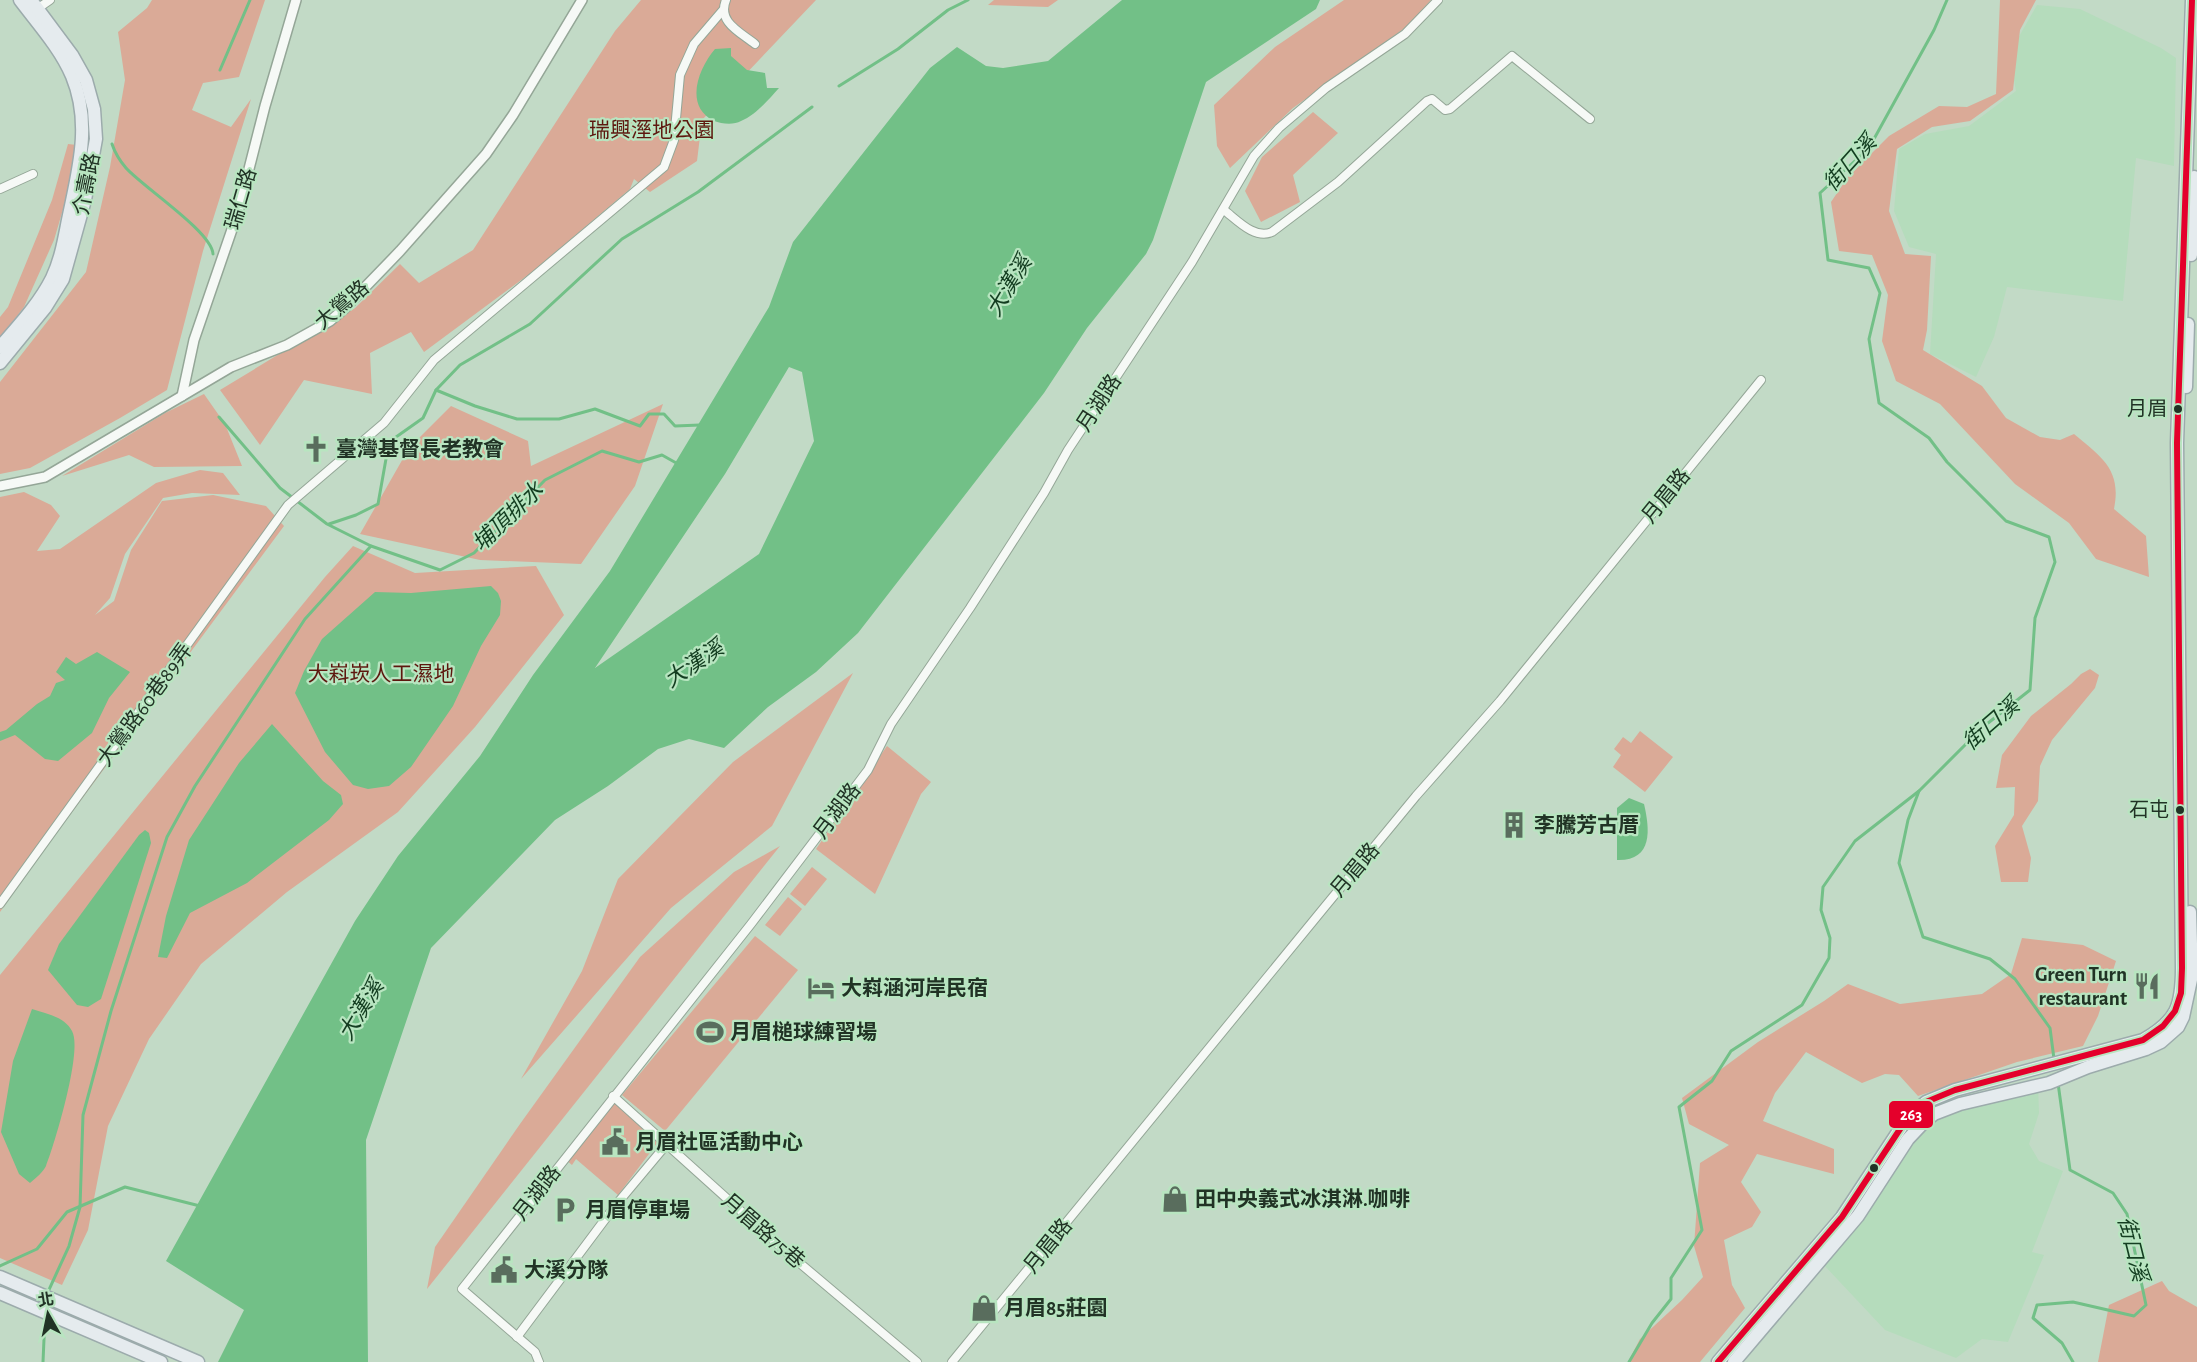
<svg xmlns="http://www.w3.org/2000/svg" width="2197" height="1362" font-family="'Alegreya Sans','Noto Sans TC',sans-serif">
  <style>
    .built { fill: #b5dcbc }
    .green { fill: #daaa97 }
    .water { fill: #72c087; fill-rule: evenodd }
    .lines { fill: none; stroke-linecap: round; stroke-linejoin: round }
    .stream { stroke: #72c087; stroke-width: 3 }
    .minor-casing { stroke: #94a697; stroke-width: 10 }
    .tertiary-casing { stroke: #94a697; stroke-width: 12 }
    .primary-casing { stroke: #9cabac; stroke-width: 15 }
    .minor { stroke: #f6f9f6; stroke-width: 8 }
    .tertiary { stroke: #f6f9f6; stroke-width: 9 }
    .primary { stroke: #e5ebee; stroke-width: 12 }
    .bus-1-casing { stroke: #b8e5c0; stroke-width: 10 }
    .bus-1 { stroke: #e4002b; stroke-width: 6 }
    .bus-dot { fill: #213325; stroke: #b8e5c0; stroke-width: 2 }
    .labels { text-anchor: middle; dominant-baseline: central; stroke-width: 4.5; stroke-linejoin: round; paint-order: stroke }
    .bus-label { font-size: 20px; fill: #213325; stroke: #b8e5c0; text-anchor: end }
    .park-label { font-size: 21px; fill: #5d170e; stroke: #b8e5c0 }
    .street-label { font-size: 21px; fill: #213325; stroke: #b8e5c0 }
    .poi-label { font-size: 21px; font-weight: bold; fill: #213325; stroke: #b8e5c0; text-anchor: start }
    .water-label { font-size: 22px; font-style: italic; fill: #133d20; stroke: #b8e5c0 }
    .line-badge { stroke: #b8e5c0; stroke-width: 2 }
    .badge-label { font-size: 16px; text-anchor: middle; font-weight: bold; fill: #fff }
  </style>
  <rect width="100%" height="100%" fill="#c2dac6"/>
  <g class="built">
    <polygon points="2037,5 2080,9 2161,48 2176,58 2174,166 2136,158 2123,301 2007,287 1994,337 1976,377 1930,354 1936,254 1909,247 1894,211 1899,149 1925,134 1969,126 2016,91 2009,54"/>
    <polygon points="2038,1085 2039,1113 2029,1144 2039,1161 2063,1171 2032,1252 2044,1255 2008,1342 1982,1339 1956,1358 1885,1330 1823,1264 1925,1125 1945,1111"/>
  </g>
  <g class="green">
    <polygon points="152,0 265,0 239,77 203,83 192,110 231,127 251,99 203,251 167,390 120,418 30,468 0,474 0,382 86,272 110,167 125,80 118,32 147,8"/>
    <polygon points="641,0 816,0 702,120 697,161 650,192 634,179 630,189 532,272 424,352 411,332 370,353 372,394 304,380 260,445 220,390 355,308 400,264 419,283 473,250 615,31"/>
    <polygon points="994,0 1058,0 1048,7 988,5"/>
    <polygon points="1344,0 1431,0 1409,25 1293,108 1230,168 1217,146 1214,105 1275,47"/>
    <path d="M 2000,0 L 2036,0 L 2020,30 L 2013,90 L 1970,121 L 1932,127 L 1897,149 L 1889,211 L 1905,254 L 1931,256 L 1927,330 L 1923,350 L 1982,386 L 2006,418 L 2040,437 L 2060,440 L 2074,434 C 2101,457 2122,469 2114,509 L 2146,536 L 2149,577 L 2096,559 L 2069,523 L 2015,484 L 1940,404 L 1896,381 L 1882,341 L 1888,295 L 1872,255 L 1839,251 L 1831,202 L 1848,177 L 1889,136 L 1939,106 L 1967,107 L 1996,94 Z"/>
    <polygon points="1313,112 1338,133 1293,175 1300,202 1261,222 1245,191 1262,157"/>
    <polygon points="68,144 77,145 71,182 54,240 24,307 0,338 0,317 8,307 52,200"/>
    <polygon points="204,394 225,424 242,466 154,467 129,455 62,476 165,413"/>
    <polygon points="663,404 635,486 581,564 480,560 360,534 409,448 451,406 528,441 531,466"/>
    <polygon points="200,470 223,473 240,495 192,493 163,498 125,554 110,598 95,615 114,601 131,550 162,501 213,495 266,506 284,526 38,858 0,912 0,497 24,492 51,505 60,516 37,551 60,549 156,483"/>
    <polygon points="353,546 415,573 536,566 564,615 475,727 398,812 287,892 201,964 149,1039 108,1126 88,1230 62,1285 0,1258 0,975 325,577"/>
    <polygon points="2090,669 2099,675 2095,688 2052,740 2040,766 2038,801 2022,826 2031,858 2028,882 2001,882 1995,846 2014,815 2015,787 1996,788 2002,755 2031,716 2071,684 2081,674"/>
    <polygon points="853,673 772,826 671,908 521,1079 582,971 618,879 733,762"/>
    <polygon points="1640,731 1673,757 1645,792 1613,767 1621,755 1614,749 1623,737 1631,743"/>
    <polygon points="887,746 931,782 921,794 875,894 816,849"/>
    <polygon points="780,846 427,1289 435,1247 520,1124 640,957 734,872"/>
    <polygon points="812,867 827,879 805,906 790,894"/>
    <polygon points="788,897 802,909 780,936 765,925"/>
    <polygon points="755,936 798,970 665,1131 622,1095"/>
    <polygon points="2022,938 2083,945 2116,961 2098,1016 2083,1046 2017,1062 1918,1096 1899,1075 1885,1074 1862,1083 1806,1052 1775,1093 1763,1121 1834,1149 1834,1174 1757,1154 1741,1182 1761,1212 1752,1227 1724,1240 1732,1285 1745,1308 1700,1362 1628,1362 1640,1339 1682,1300 1703,1277 1694,1246 1700,1163 1729,1145 1689,1124 1682,1098 1758,1042 1824,1001 1848,984 1900,1004 1982,994 2011,974"/>
    <polygon points="613,1097 661,1138 618,1195 576,1159 572,1165 565,1159"/>
    <polygon points="2162,1281 2169,1291 2197,1307 2197,1362 2098,1362 2109,1305"/>
  </g>
  <g class="water">
    <path d="M 1122,0 L 1320,0 L 1316,9 L 1206,82 L 1153,240 L 1146,254 L 1087,328 L 1044,393 L 858,633 L 816,672 L 768,707 L 724,748 L 689,739 L 658,749 L 608,786 L 555,820 L 431,948 L 366,1140 L 368,1362 L 218,1362 L 244,1310 L 166,1261 L 355,921 L 398,856 L 480,756 L 533,675 L 610,571 L 769,307 L 793,242 L 930,68 L 957,47 L 986,66 L 1003,68 L 1048,61 ZM 789,367 L 802,372 L 814,441 L 759,554 L 595,668 L 725,474 Z"/>
    <path d="M 731,48 L 731,56 L 747,70 L 765,73 L 767,88 L 779,88 C 769,99 756,115 741,121 C 734,125 722,124 714,121 C 684,106 698,69 715,49 Z"/>
    <polygon points="491,586 498,593 501,601 500,615 481,646 453,706 411,767 389,786 368,789 353,785 325,752 295,693 304,671 322,639 375,592 411,593"/>
    <polygon points="97,652 130,672 109,698 92,733 58,761 45,759 15,735 0,741 0,732 6,730 37,704 50,696 56,683 65,680 56,672 66,657 76,664"/>
    <polygon points="272,724 323,781 341,795 343,804 329,820 247,883 190,913 167,958 158,957 166,916 189,840 239,763"/>
    <path d="M 1629,798 L 1644,804 C 1650,830 1653,861 1617,860 L 1617,808 Z"/>
    <polygon points="145,830 149,833 151,843 101,999 88,1007 77,1005 48,970 59,944 139,835"/>
    <path d="M 32,1009 C 46,1014 64,1016 72,1031 C 83,1050 55,1143 46,1166 C 43,1172 36,1178 30,1183 L 19,1174 L 1,1132 L 13,1061 Z"/>
  </g>
  <g class="lines">
    <g class="stream">
      <polyline points="1947,0 1934,30 1869,148 1820,193 1828,260 1869,268 1880,293 1869,339 1879,403 1929,438 1947,462 2006,521 2049,537 2055,562 2035,618 2030,690 1983,727 1919,791 1908,820 1899,863 1923,937 1990,959 2015,979 2050,1028 2054,1059"/>
      <polyline points="220,70 250,0"/>
      <polyline points="839,86 898,49 948,10 968,0"/>
      <path d="M 112,144 C 115,153 120,161 126,168 C 143,187 212,232 213,254"/>
      <polyline points="436,390 475,406 517,419 559,419 595,409 640,426 649,414 664,414 675,426 700,425"/>
      <polyline points="219,417 280,488 327,524 371,546 440,570 474,553 545,480 602,451 639,462 662,455 678,464"/>
      <polyline points="329,524 356,515 378,504 389,442 423,418 436,390 460,365 530,324 622,239 698,192 812,107"/>
      <polyline points="2058,1083 2070,1170 2113,1193 2127,1214 2146,1305 2134,1316 2073,1302 2037,1305 2033,1318 2062,1343 2073,1362"/>
      <polyline points="0,1266 37,1249 67,1212 125,1187 200,1206"/>
      <polyline points="47,1294 69,1246 80,1207 83,1115 111,1011 167,837 195,786 305,619 371,546"/>
      <polyline points="43,1362 45,1316"/>
      <polyline points="1629,1362 1652,1323 1671,1299 1671,1278 1702,1230 1679,1107 1712,1081 1731,1051 1802,1005 1829,958 1830,938 1821,910 1823,887 1855,841 1919,791"/>
    </g>
    <defs>
      <g id="minor">
        <path d="M 726,0 C 717,22 740,32 755,44"/>
        <polyline points="37,9 50,0"/>
        <polyline points="0,189 33,174"/>
        <path d="M 1224,210 C 1237,220 1255,240 1272,232 L 1338,182 L 1427,101 L 1432,99 L 1445,110 L 1450,109 L 1512,56 L 1590,119"/>
        <polyline points="0,904 288,505 384,423 434,360 664,167 674,140 680,75 694,44 723,10"/>
        <polyline points="613,1096 783,1249 917,1362"/>
        <polyline points="517,1337 615,1206 666,1145"/>
        <polyline points="539,1362 535,1352 462,1289 751,924 868,770 891,724 970,608 1044,493 1068,450 1192,262 1254,156 1279,128 1326,88 1405,34 1438,0"/>
        <polyline points="952,1362 1323,909 1416,796 1500,701 1761,380"/>
      </g>
      <g id="tertiary">
        <polyline points="182,396 194,340 238,212 265,106 296,0"/>
        <polyline points="0,486 45,477 231,367 287,345 330,321 344,309 400,251 486,154 513,115 582,0"/>
      </g>
      <g id="primary">
        <polyline points="2191,255 2194,177"/>
        <path d="M 0,347 C 19,325 39,304 52,278 C 61,259 64,240 68,220 C 78,171 92,124 72,76 C 60,48 38,24 20,0"/>
        <polyline points="0,363 45,308 63,279 85,200 96,139 94,109 86,80 72,55 31,0"/>
        <polyline points="2186,387 2188,324"/>
        <polyline points="0,1277 198,1362"/>
        <polyline points="0,1293 161,1362"/>
        <path d="M 1718,1362 L 1842,1217 L 1908,1117 L 1926,1102 L 1955,1090 L 2143,1040 C 2177,1021 2182,1006 2182,968 L 2177,443 L 2192,0"/>
        <polyline points="1734,1362 1858,1216 1908,1139 1925,1121 1934,1114 1960,1104 2049,1083 2088,1067 2146,1049 2161,1042 2178,1027 2183,1017 2192,975 2190,912"/>
      </g>
    </defs>
    <use href="#minor" class="minor-casing"/>
    <use href="#tertiary" class="tertiary-casing"/>
    <use href="#primary" class="primary-casing"/>
    <use href="#minor" class="minor"/>
    <use href="#tertiary" class="tertiary"/>
    <use href="#primary" class="primary"/>
    <defs>
      <polyline id="bus-1" points="1718,1362 1842,1217 1908,1117 1926,1102 1955,1090 2143,1040 2163,1026 2175,1011 2181,993 2182,968 2177,443 2192,0"/>
    </defs>
    <use href="#bus-1" class="bus-1-casing"/>
    <use href="#bus-1" class="bus-1"/>
  </g>
  <defs>
    <symbol id="church-bare" viewBox="-9 -9 18 18"><path d="M-1.2-6h2.4v3.5h3.3v2.4h-3.3V6h-2.4V-.1h-3.3v-2.4h3.3Z" fill="#596d5d" stroke="#b8e5c0" stroke-width="2.5" paint-order="stroke"/></symbol>
    <symbol id="building-bare" viewBox="-9 -9 18 18"><path d="M-4-6H4V6H1V3H-1V6H-4ZM-2.5-4.3h1.7v1.8h-1.7ZM.8-4.3h1.7v1.8H.8ZM-2.5-1h1.7V.8h-1.7ZM.8-1h1.7V.8H.8Z" fill="#596d5d" stroke="#b8e5c0" stroke-width="2.5" paint-order="stroke"/></symbol>
    <symbol id="restaurant-bare" viewBox="-9 -9 18 18"><path d="M-5-6h1v4h1v-4h1v4h1v-4h1v5L-1.5 .5V6h-2V.5L-5-1ZM5-6V6H3V1.5H1.5Q1.5-4 5-6Z" fill="#596d5d" stroke="#b8e5c0" stroke-width="2.5" paint-order="stroke"/></symbol>
    <symbol id="hotel-bare" viewBox="-9 -9 18 18"><path d="M-6-4.5h1.5V1H6V5H4.5V3h-9V5H-6ZM-4 0a1.8 1.8 0 1 1 3.6 0ZM.5 0V-2.5h3Q6-2.5 6 0Z" fill="#596d5d" stroke="#b8e5c0" stroke-width="2.5" paint-order="stroke"/></symbol>
    <symbol id="stadium-bare" viewBox="-9 -9 18 18"><path d="M0-5a6.5 5 0 1 0 0 10a6.5 5 0 1 0 0-10ZM-3.5-1.8h7v3.6h-7Z" fill="#596d5d" stroke="#b8e5c0" stroke-width="2.5" paint-order="stroke"/></symbol>
    <symbol id="civic-bare" viewBox="-9 -9 18 18"><path d="M-.6-6.5H3V-4.5H.6V-3L4-1V1h2V6H-6V1h2V-1L-.6-3ZM-1.2 2.5V6h2.4V2.5Z" fill="#596d5d" stroke="#b8e5c0" stroke-width="2.5" paint-order="stroke"/></symbol>
    <symbol id="shop-bare" viewBox="-9 -9 18 18"><path d="M-5-2.5h2.3a2.7 3.5 0 0 1 5.4 0H5L5.5 6h-11ZM-1.5-2.5h3a1.5 2.3 0 0 0-3 0Z" fill="#596d5d" stroke="#b8e5c0" stroke-width="2.5" paint-order="stroke"/></symbol>
    <symbol id="parking-bare" viewBox="-9 -9 18 18"><path d="M-3.5-5.5H1a3.5 3.5 0 0 1 0 7H-1V5.5H-3.5ZM-1-3.4V-.6H.8a1.4 1.4 0 0 0 0-2.8Z" fill="#596d5d" stroke="#b8e5c0" stroke-width="2.5" paint-order="stroke"/></symbol>
  </defs>
  <g fill-rule="evenodd">
    <use href="#church-bare" x="297" y="430" width="38" height="38"/>
    <use href="#building-bare" x="1495" y="806" width="38" height="38"/>
    <use href="#restaurant-bare" x="2128" y="967" width="38" height="38"/>
    <use href="#hotel-bare" x="802" y="969" width="38" height="38"/>
    <use href="#stadium-bare" x="691" y="1013" width="38" height="38"/>
    <use href="#civic-bare" x="596" y="1123" width="38" height="38"/>
    <use href="#shop-bare" x="1156" y="1180" width="38" height="38"/>
    <use href="#parking-bare" x="546" y="1191" width="38" height="38"/>
    <use href="#civic-bare" x="485" y="1251" width="38" height="38"/>
    <use href="#shop-bare" x="965" y="1289" width="38" height="38"/>
  </g>
  <g class="bus-dot">
    <circle cx="2178" cy="409" r="5"/>
    <circle cx="2180" cy="810" r="5"/>
    <circle cx="1874" cy="1168" r="5"/>
  </g>
  <g class="labels">
    <g class="bus-label">
      <text x="2167" y="409">月眉</text>
      <text x="2169" y="810">石屯</text>
    </g>
    <g class="park-label">
      <text x="652" y="130">瑞興溼地公園</text>
      <text x="381" y="674">大嵙崁人工濕地</text>
    </g>
    <g class="street-label">
      <text transform="translate(87 184) rotate(-79)">介壽路</text>
      <text transform="translate(241 199) rotate(-74)">瑞仁路</text>
      <text transform="translate(342 305) rotate(-40)">大鶯路</text>
      <text transform="translate(1099 403) rotate(-57)">月湖路</text>
      <text transform="translate(1666 496) rotate(-51)">月眉路</text>
      <text transform="translate(145 705) rotate(-54)">大鶯路60巷89弄</text>
      <text transform="translate(837 811) rotate(-53)">月湖路</text>
      <text transform="translate(1355 870) rotate(-50)">月眉路</text>
      <text transform="translate(537 1193) rotate(-52)">月湖路</text>
      <text transform="translate(763 1231) rotate(41)">月眉路75巷</text>
      <text transform="translate(1048 1246) rotate(-51)">月眉路</text>
    </g>
    <g class="poi-label">
      <text x="336" y="449">臺灣基督長老教會</text>
      <text x="1534" y="825">李騰芳古厝</text>
      <text x="2127" y="974" text-anchor="end">Green Turn<tspan x="2127" dy="24">restaurant</tspan></text>
      <text x="841" y="988">大嵙涵河岸民宿</text>
      <text x="730" y="1032">月眉槌球練習場</text>
      <text x="635" y="1142">月眉社區活動中心</text>
      <text x="1195" y="1199">田中央義式冰淇淋.咖啡</text>
      <text x="585" y="1210">月眉停車場</text>
      <text x="524" y="1270">大溪分隊</text>
      <text x="1004" y="1308">月眉85莊園</text>
    </g>
    <g class="water-label">
      <text transform="translate(1850 163) rotate(-48)">街口溪</text>
      <text transform="translate(1009 286) rotate(-59)">大漢溪</text>
      <text transform="translate(508 517) rotate(-44)">埔頂排水</text>
      <text transform="translate(694 664) rotate(-34)">大漢溪</text>
      <text transform="translate(1991 724) rotate(-41)">街口溪</text>
      <text transform="translate(361 1010) rotate(-59)">大漢溪</text>
      <text transform="translate(2133 1249) rotate(76)">街口溪</text>
    </g>
  </g>
  <rect class="line-badge" x="1888" y="1100" width="46" height="29" rx="6" fill="#e4002b"/>
  <g class="badge-label">
    <text x="1911" y="1120">263</text>
  </g>
  <g transform="translate(48 1314) rotate(351)" stroke="#b8e5c0" stroke-width="4.5" paint-order="stroke">
  <path d="M0-4.5L10 22L0 15L-10 22Z" fill="#213325"/>
  <text y="-9" font-size="16" font-weight="bold" text-anchor="middle" fill="#213325">北</text>
  </g>
</svg>
